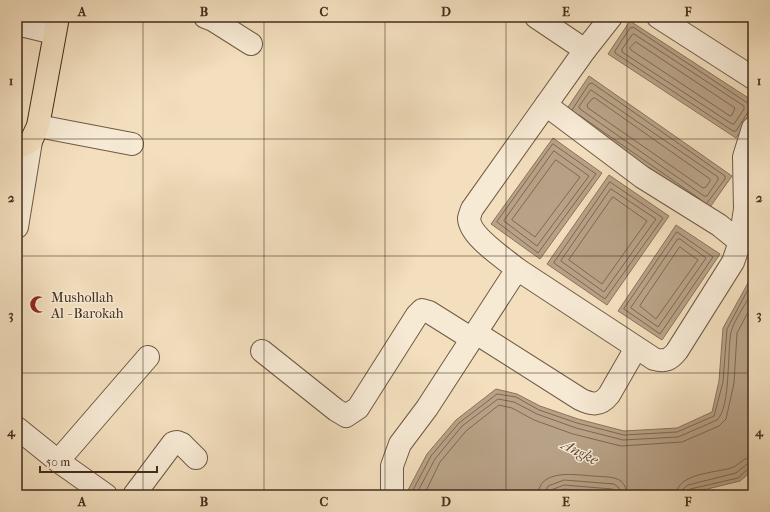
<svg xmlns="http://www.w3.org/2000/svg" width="770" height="512" font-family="'IM FELL French Canon',serif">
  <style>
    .water { fill: #b8a287; stroke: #8a735c }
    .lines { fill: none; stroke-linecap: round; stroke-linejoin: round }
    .shore { stroke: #7e6851; stroke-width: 1 }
    .minor-casing { stroke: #705a44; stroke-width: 24 }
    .major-casing { stroke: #442d1b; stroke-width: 24 }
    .minor { stroke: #f7ead5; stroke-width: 22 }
    .major { stroke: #f3dfbe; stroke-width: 22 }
    .grid { fill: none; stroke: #442d1b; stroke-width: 1; stroke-opacity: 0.55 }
    .labels { text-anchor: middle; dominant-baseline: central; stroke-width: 3; stroke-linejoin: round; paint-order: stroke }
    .poi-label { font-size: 14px; fill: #442d1b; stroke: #f7ead5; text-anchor: start }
    .water-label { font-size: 15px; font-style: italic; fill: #614a36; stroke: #f7ead5 }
    .neatline { fill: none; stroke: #442d1b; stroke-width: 1.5 }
    .grid-label { font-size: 13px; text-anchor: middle; font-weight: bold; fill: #442d1b }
  </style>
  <rect width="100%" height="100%" fill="#f3dfbe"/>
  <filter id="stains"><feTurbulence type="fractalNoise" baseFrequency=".005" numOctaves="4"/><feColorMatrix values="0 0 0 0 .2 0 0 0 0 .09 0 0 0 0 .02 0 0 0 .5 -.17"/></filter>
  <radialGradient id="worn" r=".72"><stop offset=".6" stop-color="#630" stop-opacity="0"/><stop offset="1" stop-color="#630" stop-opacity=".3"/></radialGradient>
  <g class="water">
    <polygon points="630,21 753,101 753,112 736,138 608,54"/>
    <polygon points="589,76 732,176 708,210 566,110"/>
    <polygon points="553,138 602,173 540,259 491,224"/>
    <polygon points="609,175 669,216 607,305 547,264"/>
    <polygon points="676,225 720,254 662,340 618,311"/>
    <polygon points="753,274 753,470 740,481 683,495 632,495 564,489 549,495 409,495 408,490 427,454 456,420 496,389 517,394 540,406 578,419 624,431 677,428 712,412 719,381 723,328"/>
  </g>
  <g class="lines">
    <g class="shore">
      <polygon points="634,34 744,106 744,109 734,124 732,124 622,52 622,49 632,35"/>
      <polygon points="636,42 735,108 732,115 730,116 631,50 630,48"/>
      <polygon points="591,90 718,177 718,180 707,196 704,196 580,109 579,107"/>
      <polygon points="595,98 710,179 710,181 706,187 703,188 588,108 587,105 592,99"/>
      <polyline points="753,104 749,104 633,27 630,28 615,51 615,53 733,131 736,131 748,112 753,110"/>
      <polyline points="572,110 589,84 592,83 725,176 725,179 707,203"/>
      <polyline points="579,115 700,199"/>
      <polygon points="553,144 596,174 538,253 497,222"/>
      <polygon points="554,151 589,176 537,246 504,221"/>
      <polygon points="556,160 580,177 535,237 512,220"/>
      <polygon points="610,182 663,218 605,299 554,263"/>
      <polygon points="611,189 656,219 604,292 561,261"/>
      <polygon points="613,197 647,221 602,284 569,260"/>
      <polygon points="677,232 713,257 660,334 624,309"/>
      <polygon points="678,239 680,239 706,258 658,327 631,308"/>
      <polygon points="680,247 698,260 656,319 640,306"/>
      <polyline points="413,495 413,490 431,456 459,423 497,394 516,397 539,410 577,423 624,435 677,432 714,416 723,382 727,329 753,280"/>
      <path d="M 418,495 L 418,491 L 435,459 L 462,426 L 498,399 L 514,402 L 537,414 L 576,428 L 623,440 L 678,437 L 717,420 C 731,407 727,351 731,332 C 734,320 747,302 753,291"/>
      <polyline points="424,495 440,462 466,431 499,405 512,408 534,420 573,434 621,446 682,442 719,426 726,419 734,383 737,333 753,303"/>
      <path d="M 538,495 C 539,468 576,475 593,476 C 602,477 614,476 621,481 C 625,485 627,490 627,495"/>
      <polyline points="544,495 548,486 564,480 614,484 619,488 621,495"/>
      <polyline points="549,495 551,490 564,485 612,489 616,491 616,495"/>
      <path d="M 676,495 C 677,473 715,473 731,468 C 740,465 743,457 753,457"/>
      <polyline points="682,495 683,489 688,485 736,473 747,464 753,463"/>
      <polyline points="687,495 690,489 738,478 749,468 753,468"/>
    </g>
    <defs>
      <g id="minor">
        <polyline points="205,17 213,20 251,44"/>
        <polyline points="658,17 753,78"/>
        <polyline points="17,24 54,33"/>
        <polyline points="585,50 611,17"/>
        <polyline points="546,105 642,177 719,225 740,242"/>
        <polyline points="38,126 132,144"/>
        <polyline points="17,227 31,141"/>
        <path d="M 517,269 L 654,359 C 665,362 670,360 677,351 L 733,262 L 740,242 L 745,209 L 744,157 L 753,128"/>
        <path d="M 476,333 L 580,399 C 592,405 600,406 609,395 L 636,348"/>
        <polyline points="262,351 336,410 346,416 358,408 417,315 422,310 429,312 472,339"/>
        <polyline points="17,428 58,461 106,495"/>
        <polyline points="58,461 148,357"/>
        <polyline points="134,495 173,443 177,442 182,444 196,458"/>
        <path d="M 392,495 L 392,466 L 400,444 L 427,408 L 517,269 C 504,258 469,236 469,218 C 470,215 471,211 472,209 L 585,50 L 536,17"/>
      </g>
      <polyline id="major" points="17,149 31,141 38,126 58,17"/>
    </defs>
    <use href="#minor" class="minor-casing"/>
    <use href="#major" class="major-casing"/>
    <use href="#minor" class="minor"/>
    <use href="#major" class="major"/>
  </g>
  <path class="grid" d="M 143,17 L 143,495M 264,17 L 264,495M 385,17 L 385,495M 506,17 L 506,495M 627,17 L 627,495M 17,139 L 753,139M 17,256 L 753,256M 17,373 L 753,373"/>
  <defs>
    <symbol id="mosque-bare" viewBox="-9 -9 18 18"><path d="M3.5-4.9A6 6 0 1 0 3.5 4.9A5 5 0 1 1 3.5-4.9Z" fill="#8f2418" stroke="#f7ead5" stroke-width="2.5" paint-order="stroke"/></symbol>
  </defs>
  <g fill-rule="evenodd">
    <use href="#mosque-bare" x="26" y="292" width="25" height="25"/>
  </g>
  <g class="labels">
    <g class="poi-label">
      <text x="51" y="297">Mushollah<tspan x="51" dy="16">Al - Barokah</tspan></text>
    </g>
    <g class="water-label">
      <text transform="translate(580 452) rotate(27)">Angke</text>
    </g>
  </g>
  <rect width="770" height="512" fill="none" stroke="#f3dfbe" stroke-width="44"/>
  <path d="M40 466v6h117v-6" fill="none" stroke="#442d1b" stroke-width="2"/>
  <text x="46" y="466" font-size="12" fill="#442d1b" stroke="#f7ead5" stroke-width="3" paint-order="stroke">50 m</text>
  <rect x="22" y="22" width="726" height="468" class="neatline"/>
  <g class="grid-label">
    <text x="82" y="16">A</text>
    <text x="204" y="16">B</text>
    <text x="324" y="16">C</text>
    <text x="446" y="16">D</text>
    <text x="566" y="16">E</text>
    <text x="688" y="16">F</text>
    <text x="11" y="85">1</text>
    <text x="759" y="85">1</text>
    <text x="11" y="202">2</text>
    <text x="759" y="202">2</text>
    <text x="11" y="319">3</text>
    <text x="759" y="319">3</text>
    <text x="11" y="436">4</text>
    <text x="759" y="436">4</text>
    <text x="82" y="506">A</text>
    <text x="204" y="506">B</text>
    <text x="324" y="506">C</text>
    <text x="446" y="506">D</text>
    <text x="566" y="506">E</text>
    <text x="688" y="506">F</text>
  </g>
  <rect width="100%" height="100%" filter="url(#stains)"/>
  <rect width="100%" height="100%" fill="url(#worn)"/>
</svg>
